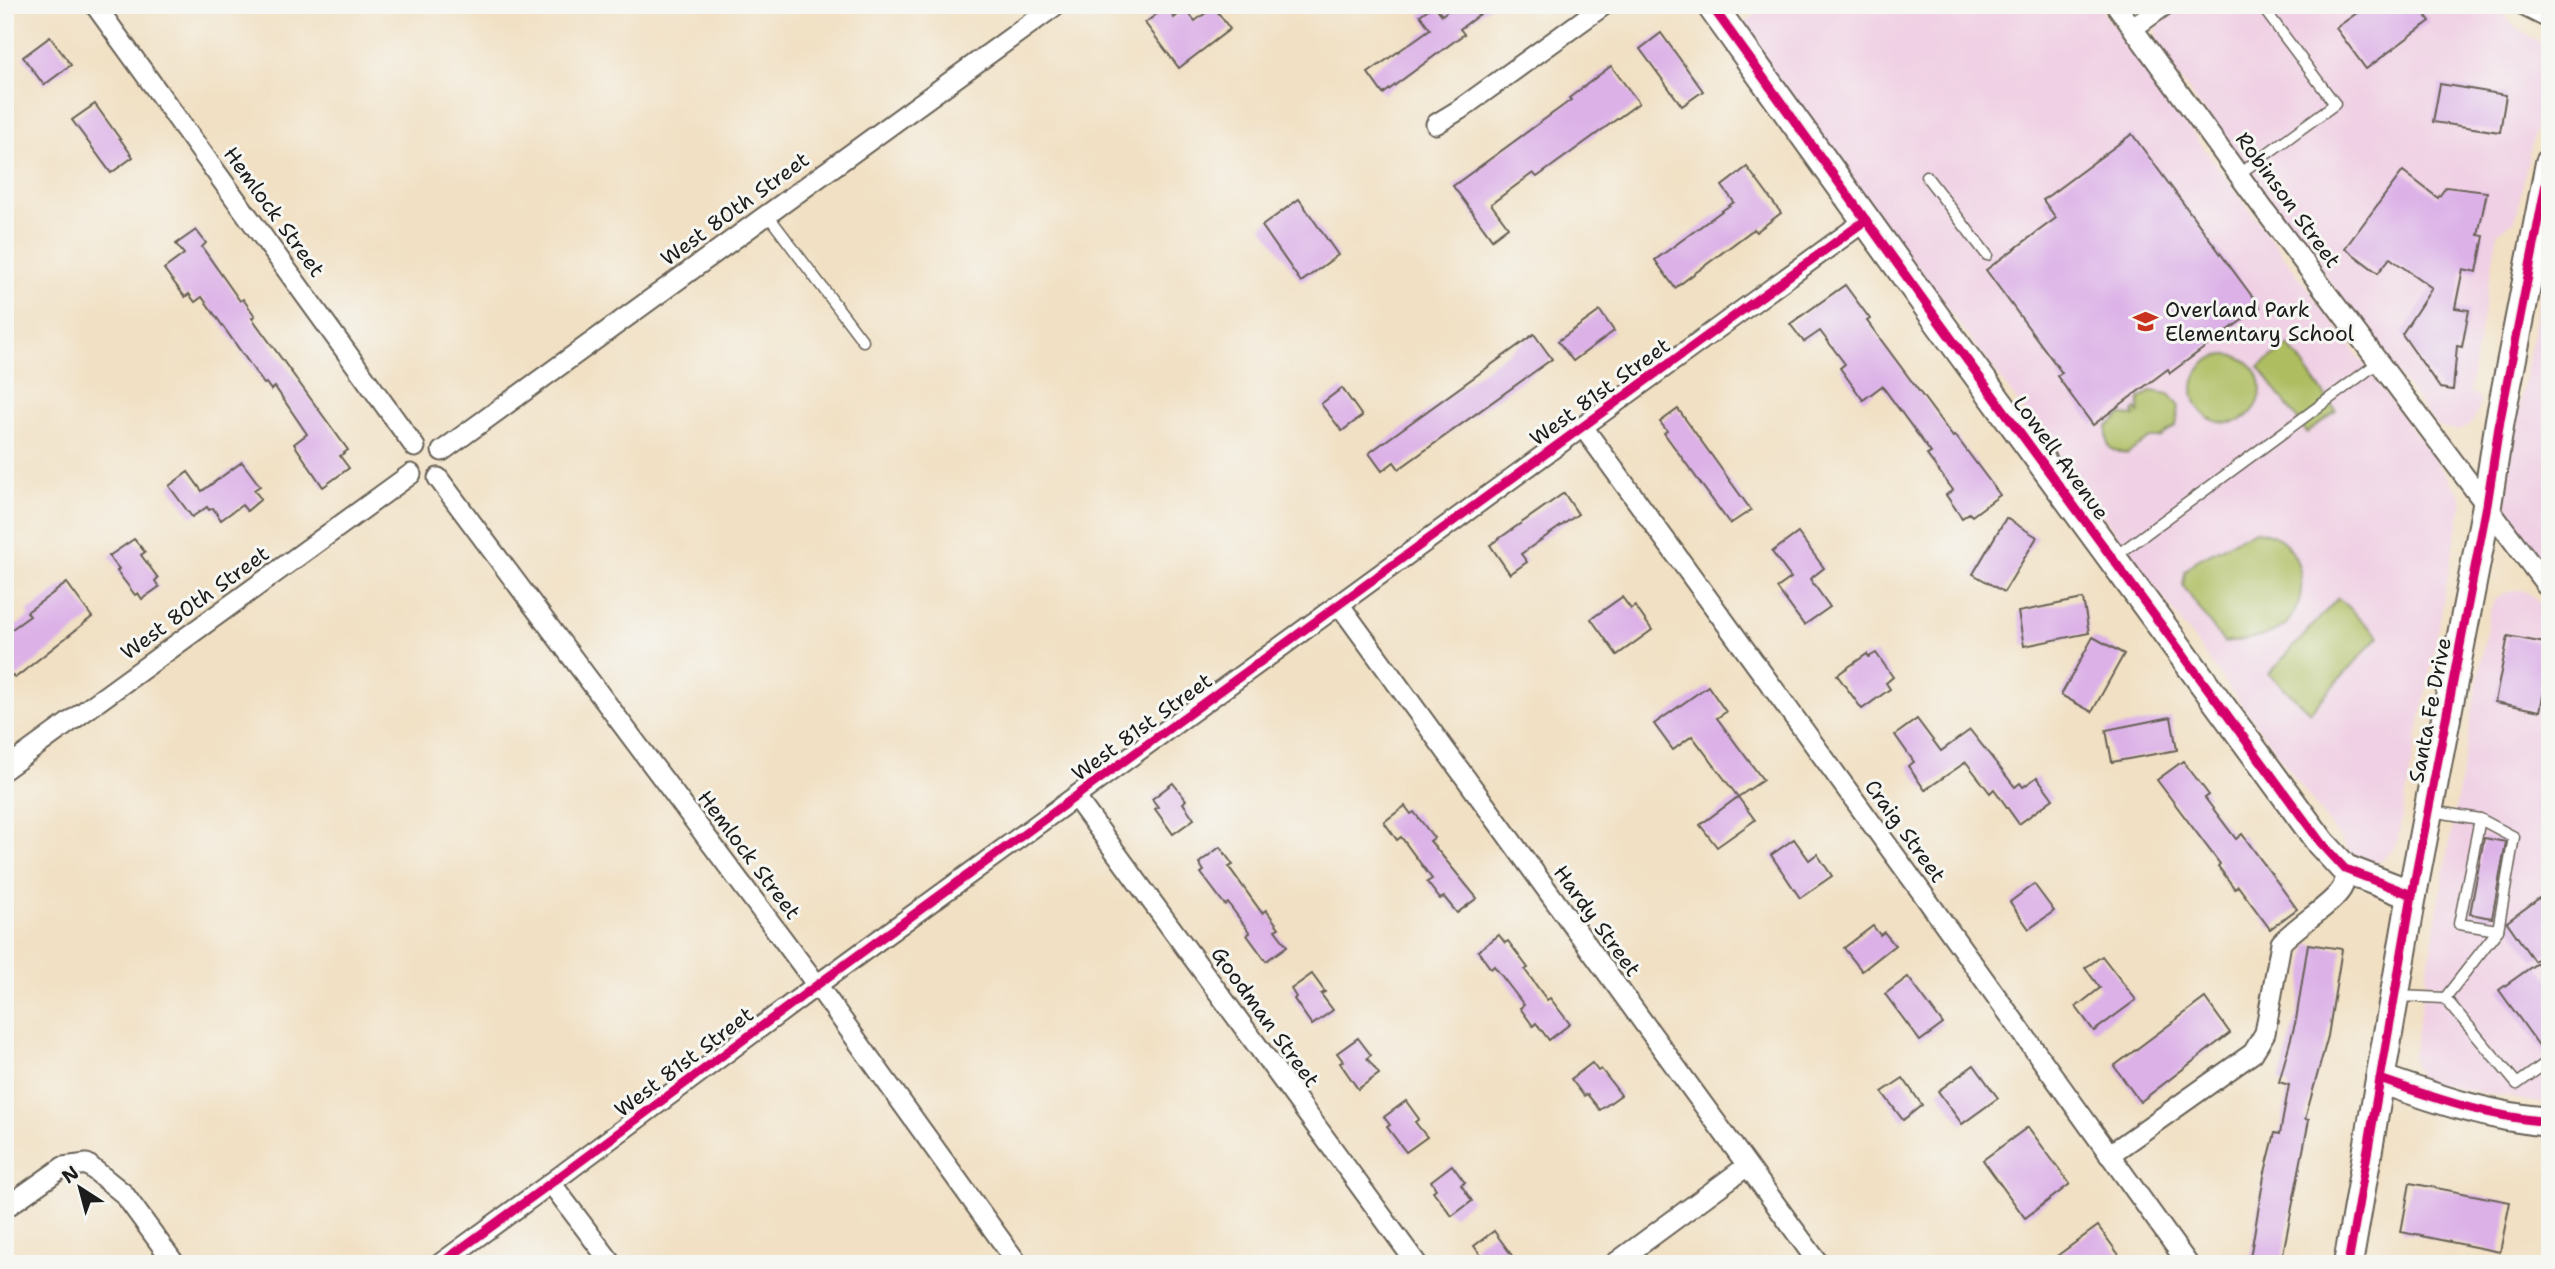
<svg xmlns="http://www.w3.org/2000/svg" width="2555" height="1269" font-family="'Shantell Sans',sans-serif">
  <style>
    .built { fill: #f0d0e4 }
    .green { fill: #adbd60; stroke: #646c3e; stroke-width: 2 }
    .building { fill: #dcb1e7 }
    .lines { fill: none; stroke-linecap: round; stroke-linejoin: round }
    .lane-casing { stroke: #676156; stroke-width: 13 }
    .street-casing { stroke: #676156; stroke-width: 23 }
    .secondary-casing { stroke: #676156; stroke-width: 32 }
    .lane { stroke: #fff; stroke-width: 10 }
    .street { stroke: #fff; stroke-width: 19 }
    .secondary { stroke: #fff; stroke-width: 28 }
    .cycleway-casing { stroke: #f6f6f2; stroke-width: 13 }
    .cycleway { stroke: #d6006c; stroke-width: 9 }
    .labels { text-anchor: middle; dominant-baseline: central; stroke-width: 6; stroke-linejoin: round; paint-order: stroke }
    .street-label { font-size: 21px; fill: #1c1c1c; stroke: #f6f6f2 }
    .poi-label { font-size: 21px; fill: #1c1c1c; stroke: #f6f6f2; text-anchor: start }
  </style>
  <rect width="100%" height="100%" fill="#f6f6f2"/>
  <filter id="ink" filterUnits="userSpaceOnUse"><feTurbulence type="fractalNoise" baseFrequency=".0143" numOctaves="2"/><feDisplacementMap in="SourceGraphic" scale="14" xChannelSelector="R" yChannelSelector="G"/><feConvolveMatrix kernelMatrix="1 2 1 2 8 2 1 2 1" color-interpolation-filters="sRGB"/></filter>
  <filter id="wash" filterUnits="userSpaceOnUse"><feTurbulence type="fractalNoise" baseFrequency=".00686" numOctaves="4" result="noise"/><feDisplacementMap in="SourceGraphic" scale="28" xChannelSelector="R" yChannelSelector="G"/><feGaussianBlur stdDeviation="1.57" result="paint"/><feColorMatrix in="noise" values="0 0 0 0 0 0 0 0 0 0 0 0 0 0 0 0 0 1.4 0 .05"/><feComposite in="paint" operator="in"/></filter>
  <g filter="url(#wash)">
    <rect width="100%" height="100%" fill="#f1e0c3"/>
    <g class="built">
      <polygon points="1768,5 2098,5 2454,486 2461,496 2462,504 2398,837 2393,850 2384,858 2376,863 2367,862 2357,859 2349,851 2109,524 1737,28"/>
      <polygon points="2183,5 2495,5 2510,23 2544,46 2549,62 2515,220 2498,232 2469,393 2476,394 2481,402 2475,418 2469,425 2458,431 2450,430 2437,425 2431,419 2161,53 2156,43 2156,29 2163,20"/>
      <polygon points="2550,239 2550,576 2506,514 2503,496"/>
      <polygon points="2519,590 2527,592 2534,597 2550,617 2550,1105 2425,1082 2419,1077 2412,1058 2490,610 2495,600 2504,593"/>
    </g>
    <g class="green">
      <polygon points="2289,345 2336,411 2307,433 2259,367"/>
      <circle cx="2227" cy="389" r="34"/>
      <path d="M 2151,391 L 2169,394 L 2179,407 L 2176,426 L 2160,438 L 2150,438 L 2127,454 C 2106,449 2107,448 2107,427 L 2122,415 L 2135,416 L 2133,412 L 2136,409 L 2139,413 L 2140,399 Z"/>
      <path d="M 2255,530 C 2265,533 2277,535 2285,543 C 2306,566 2307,600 2286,624 C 2276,635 2239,641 2224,643 L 2183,586 L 2185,571 L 2197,560 Z"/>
      <polygon points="2338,598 2379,636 2310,712 2269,674"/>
    </g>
    <g id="blocks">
      <g class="building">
        <polygon points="1434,5 1442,15 1455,5 1492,5 1460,29 1464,34 1383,94 1368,73 1430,29 1420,15"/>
        <polygon points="2368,5 2418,5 2430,21 2366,69 2336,28"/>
        <polygon points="1166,7 1174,18 1185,9 1195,21 1214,7 1230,29 1179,68 1145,23"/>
        <polygon points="1661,33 1703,91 1682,106 1640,49"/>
        <polygon points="50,37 71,65 44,85 23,57"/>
        <polygon points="1611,66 1639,103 1537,177 1533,173 1491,204 1508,227 1492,239 1453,186 1571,100 1569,98"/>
        <polygon points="2440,84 2506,95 2500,132 2433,122"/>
        <polygon points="95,104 133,157 111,173 72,120"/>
        <polygon points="2132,134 2260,307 2170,373 2168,369 2093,425 2057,376 2062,373 1986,270 2056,218 2043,200"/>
        <polygon points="1747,167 1781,213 1756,232 1754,229 1675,288 1655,260 1734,202 1722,186"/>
        <polygon points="2403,171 2438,198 2446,187 2487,192 2478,235 2484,236 2477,272 2463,269 2455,308 2469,310 2462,347 2457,346 2453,390 2440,388 2402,334 2432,288 2390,258 2378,273 2345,248"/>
        <polygon points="1299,199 1338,255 1301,282 1262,226"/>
        <polygon points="196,230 206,243 202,247 240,301 243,299 255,316 252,318 348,450 340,456 349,468 323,487 294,444 307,434 275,387 271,390 266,383 264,384 202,297 195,302 189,294 185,297 164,269 184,254 176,244"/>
        <polygon points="1845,285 1870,319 1867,321 1953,437 1955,435 2000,495 1972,516 1969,513 1962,518 1946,495 1953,490 1927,455 1931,453 1882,386 1863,400 1840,368 1845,364 1820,331 1804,342 1790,324"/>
        <polygon points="1600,311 1614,331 1573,361 1558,341"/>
        <polygon points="1534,334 1552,359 1399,469 1394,462 1382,471 1369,453"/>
        <polygon points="1342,388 1362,416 1342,431 1321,404"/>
        <polygon points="1678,409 1751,510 1730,524 1664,433 1667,431 1660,422"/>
        <polygon points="242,462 260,486 254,490 261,499 247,511 242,505 221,520 213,508 209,510 207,507 192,517 169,486 188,472 202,491"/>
        <polygon points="1564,493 1578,514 1521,554 1527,562 1510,574 1490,545"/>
        <polygon points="2006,518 2037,537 2004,592 1973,574"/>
        <polygon points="1798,533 1824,568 1810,579 1830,607 1804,625 1777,588 1791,578 1772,552"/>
        <polygon points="134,539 145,552 141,555 158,578 155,581 159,587 142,599 138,593 135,595 117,571 119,569 109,556"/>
        <polygon points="67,583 92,617 15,678 13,675 5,681 5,634 30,616 27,612"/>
        <polygon points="1622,597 1631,609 1635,606 1652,630 1617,655 1591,619"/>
        <polygon points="2083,599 2089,633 2024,646 2018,612"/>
        <polygon points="2508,636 2550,644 2550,661 2540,711 2495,702"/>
        <polygon points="2093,637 2124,654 2092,712 2061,695"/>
        <polygon points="1876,653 1893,677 1886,683 1890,689 1862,709 1837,675 1867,654 1869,657"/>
        <polygon points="1708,686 1726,712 1717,718 1763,780 1738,797 1692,736 1673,750 1654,724"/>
        <polygon points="2171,717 2177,750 2112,762 2106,730"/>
        <polygon points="1917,719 1941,751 1970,730 2015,787 2020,783 2023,787 2037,777 2053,799 2019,824 1994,789 1990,793 1966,762 1925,790 1908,766 1914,762 1895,735"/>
        <polygon points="2183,761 2209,795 2205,798 2236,839 2242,834 2297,909 2270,929 2238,886 2235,889 2218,866 2220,864 2157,780"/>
        <polygon points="1173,783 1186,800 1183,803 1194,819 1173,834 1155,809 1158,807 1152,799"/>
        <polygon points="1738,797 1755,820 1717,847 1700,825"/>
        <polygon points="1405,806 1411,814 1414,812 1434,838 1430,841 1477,898 1457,913 1444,897 1440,899 1427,882 1432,879 1401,837 1397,840 1384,822"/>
        <polygon points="2484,838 2506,842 2492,918 2470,914"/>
        <polygon points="1794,839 1809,860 1817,854 1832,876 1800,898 1771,855"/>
        <polygon points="1220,847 1233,865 1229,867 1262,913 1266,910 1279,928 1275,930 1287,946 1266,961 1247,935 1250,933 1228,903 1225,905 1201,873 1204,871 1199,863"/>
        <polygon points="2034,884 2054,911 2029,929 2010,902"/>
        <polygon points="2550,890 2550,950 2534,961 2507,922"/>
        <polygon points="1873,926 1880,935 1884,932 1895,945 1862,971 1844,948"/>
        <polygon points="1499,935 1505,943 1508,941 1528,968 1525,970 1547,1000 1550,998 1570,1024 1549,1040 1536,1023 1533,1026 1520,1008 1524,1005 1494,966 1491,969 1478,951"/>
        <polygon points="2308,944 2342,949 2328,1036 2305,1119 2309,1120 2281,1264 2249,1264 2264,1176 2275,1133 2280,1134 2289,1085 2279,1082 2296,1020"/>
        <polygon points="2102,956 2136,1000 2094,1031 2076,1007 2100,988 2085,968"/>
        <polygon points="2537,963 2550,981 2550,1053 2545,1054 2499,990"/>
        <polygon points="1312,974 1325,992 1321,994 1333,1010 1312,1025 1294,999 1296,997 1291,989"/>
        <polygon points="1908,977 1943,1024 1920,1041 1885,994"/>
        <polygon points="2205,998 2230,1033 2140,1102 2114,1066"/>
        <polygon points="1358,1038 1371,1055 1367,1058 1379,1074 1358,1089 1340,1063 1343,1061 1337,1053"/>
        <polygon points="1592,1063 1598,1071 1601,1069 1621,1095 1600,1110 1587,1094 1584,1096 1571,1079"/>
        <polygon points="1974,1065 1998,1098 1962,1124 1938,1091"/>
        <polygon points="1903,1078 1922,1105 1903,1120 1882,1092"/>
        <polygon points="1406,1101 1419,1119 1415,1122 1427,1137 1406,1152 1387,1127 1390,1125 1384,1117"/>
        <polygon points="2028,1127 2070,1184 2025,1218 1983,1160"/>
        <polygon points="1452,1165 1465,1183 1461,1185 1472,1201 1452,1216 1433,1191 1436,1189 1431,1181"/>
        <polygon points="2410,1183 2510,1202 2500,1252 2401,1232"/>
        <polygon points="2098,1226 2119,1255 2107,1264 2046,1264"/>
        <polygon points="1494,1231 1518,1264 1487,1264 1474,1246"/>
      </g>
    </g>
  </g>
  <g filter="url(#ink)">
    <use href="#blocks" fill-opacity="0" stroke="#676156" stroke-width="2"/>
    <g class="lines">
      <defs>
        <g id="lane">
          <polyline points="2239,174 2335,104 2261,5"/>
          <polyline points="1926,176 1987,255"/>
          <polyline points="767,214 863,341"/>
          <polyline points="2113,558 2379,362"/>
          <polyline points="2431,811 2480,819 2514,837 2498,930 2445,998"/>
          <polyline points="2480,819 2459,924 2498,930"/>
          <polyline points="2398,996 2445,998 2517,1084 2550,1060"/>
        </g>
        <g id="street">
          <polyline points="95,5 415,447"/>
          <polyline points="2116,5 2262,207 2550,590"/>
          <polyline points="2522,5 2550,19"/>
          <polyline points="2133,28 2165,5"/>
          <polyline points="1436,124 1459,110 1604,5"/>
          <polyline points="1583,427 1920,890 2188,1264"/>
          <polyline points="442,451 1056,5"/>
          <polyline points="438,478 817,985 1018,1264"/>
          <polyline points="1339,604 1819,1264"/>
          <polyline points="5,769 411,474"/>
          <polyline points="1076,798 1417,1264"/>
          <path d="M 2109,1155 L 2253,1053 L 2265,1033 L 2281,943 C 2295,926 2336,903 2343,886 C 2345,881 2345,875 2345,869"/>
          <polyline points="551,1183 612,1264"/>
          <polyline points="5,1208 63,1167 87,1164 124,1194 175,1264"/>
          <polyline points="440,1264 551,1183 817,985 1866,220"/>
          <polyline points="1614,1264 1747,1166"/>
        </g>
        <g id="secondary">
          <polyline points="1711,5 1942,326 2321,843 2345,869 2412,895"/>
          <path d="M 2380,1079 C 2437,1099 2489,1117 2550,1122"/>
          <polyline points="2348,1264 2412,895 2487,505 2500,420 2550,163"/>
        </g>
      </defs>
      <use href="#lane" class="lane-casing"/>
      <use href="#street" class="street-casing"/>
      <use href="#secondary" class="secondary-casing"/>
      <use href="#lane" class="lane"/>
      <use href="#street" class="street"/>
      <use href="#secondary" class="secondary"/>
      <defs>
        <g id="cycleway">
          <polyline points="1711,5 1942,326 2321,843 2345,869 2412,895"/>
          <path d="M 2380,1079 C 2437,1099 2489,1117 2550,1122"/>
          <polyline points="440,1264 551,1183 817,985 1866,220"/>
          <polyline points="2348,1264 2412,895 2487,505 2500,420 2550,163"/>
        </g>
      </defs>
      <use href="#cycleway" class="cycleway-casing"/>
      <use href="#cycleway" class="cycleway"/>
    </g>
  </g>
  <defs>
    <symbol id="school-bare" viewBox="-9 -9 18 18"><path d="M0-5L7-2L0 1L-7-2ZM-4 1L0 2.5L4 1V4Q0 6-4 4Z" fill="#c8321e" stroke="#f6f6f2" stroke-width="2.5" paint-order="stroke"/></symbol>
  </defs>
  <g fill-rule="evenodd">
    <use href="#school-bare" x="2128" y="304" width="35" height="35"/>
  </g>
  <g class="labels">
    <g class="street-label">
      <text transform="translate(2288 200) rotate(54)">Robinson Street</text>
      <text transform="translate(735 209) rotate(-36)">West 80th Street</text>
      <text transform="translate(274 212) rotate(54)">Hemlock Street</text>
      <text transform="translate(1600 392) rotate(-36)">West 81st Street</text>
      <text transform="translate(2061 458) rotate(54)">Lowell Avenue</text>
      <text transform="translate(195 603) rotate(-36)">West 80th Street</text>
      <text transform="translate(2430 710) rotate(-79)">Santa Fe Drive</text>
      <text transform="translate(1142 727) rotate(-36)">West 81st Street</text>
      <text transform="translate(1905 831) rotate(54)">Craig Street</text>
      <text transform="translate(749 855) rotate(53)">Hemlock Street</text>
      <text transform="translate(1597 921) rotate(54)">Hardy Street</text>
      <text transform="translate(1265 1017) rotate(54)">Goodman Street</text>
      <text transform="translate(684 1062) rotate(-37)">West 81st Street</text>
    </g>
    <g class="poi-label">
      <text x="2165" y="310">Overland Park<tspan x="2165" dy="24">Elementary School</tspan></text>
    </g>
  </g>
  <rect width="2555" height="1269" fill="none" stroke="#f6f6f2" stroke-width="28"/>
  <g transform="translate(80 1188) rotate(324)" stroke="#f6f6f2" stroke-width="5" paint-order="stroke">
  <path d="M0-5L12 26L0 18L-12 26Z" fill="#1c1c1c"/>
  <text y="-10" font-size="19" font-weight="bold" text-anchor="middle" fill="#1c1c1c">N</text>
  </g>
</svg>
